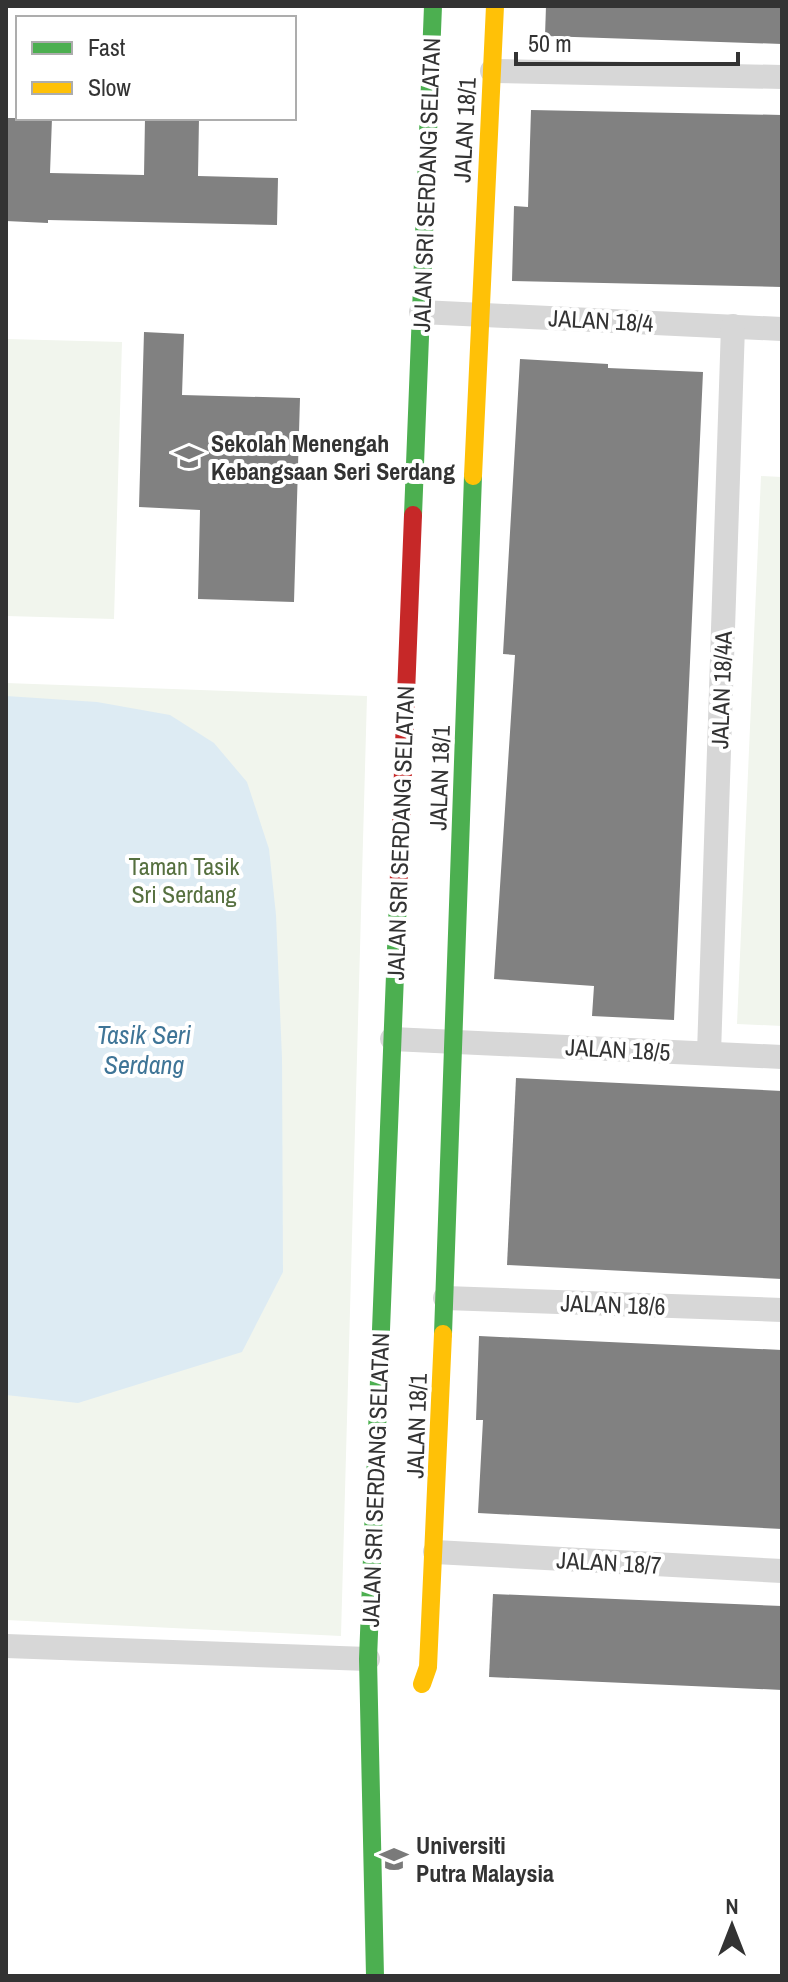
<svg xmlns="http://www.w3.org/2000/svg" width="788" height="1982" font-family="'Archivo Narrow',sans-serif">
  <style>
    .green { fill: #f1f5ed }
    .water { fill: #ddebf3 }
    .building { fill: #818181 }
    .lines { fill: none; stroke-linecap: round; stroke-linejoin: round }
    .street { stroke: #d7d7d7; stroke-width: 24 }
    .fast { stroke: #4caf50; stroke-width: 18 }
    .slow { stroke: #ffc107; stroke-width: 18 }
    .jam { stroke: #c62828; stroke-width: 18 }
    .labels { text-anchor: middle; dominant-baseline: central; stroke-width: 8; stroke-linejoin: round; paint-order: stroke }
    .street-label { font-size: 24px; fill: #333; stroke: #fff }
    .poi-label { font-size: 24px; font-weight: bold; fill: #333; stroke: #fff; text-anchor: start }
    .park-label { font-size: 24px; fill: #56703f; stroke: #fff }
    .water-label { font-size: 26px; font-style: italic; fill: #3f7597; stroke: #fff }
  </style>
  <rect width="100%" height="100%" fill="#fff"/>
  <g class="green">
    <polygon points="6,339 122,342 114,619 6,616"/>
    <polygon points="761,476 782,477 782,1026 737,1024"/>
    <polygon points="6,683 367,696 341,1636 6,1620"/>
  </g>
  <polygon class="water" points="6,696 97,702 170,715 214,743 247,782 269,849 276,915 282,1058 283,1272 242,1352 78,1403 6,1395"/>
  <g class="building">
    <polygon points="546,6 782,6 782,44 545,36"/>
    <polygon points="531,110 782,115 782,287 512,281 514,206 528,207"/>
    <polygon points="6,118 52,118 50,173 144,175 145,118 199,118 198,176 278,178 277,225 48,220 48,223 6,221"/>
    <polygon points="144,332 184,334 182,395 300,398 294,602 198,599 200,510 139,507"/>
    <polygon points="520,359 608,364 608,368 703,372 674,1020 592,1016 594,986 494,979 515,655 503,654"/>
    <polygon points="516,1078 782,1091 782,1279 507,1265"/>
    <polygon points="479,1336 782,1350 782,1529 478,1513 483,1420 476,1420"/>
    <polygon points="493,1594 782,1606 782,1690 489,1677"/>
  </g>
  <g class="lines">
    <g class="street">
      <polyline points="492,71 782,77"/>
      <polyline points="421,312 782,329"/>
      <polyline points="392,1039 782,1057"/>
      <polyline points="709,1053 733,326"/>
      <polyline points="445,1298 782,1310"/>
      <polyline points="435,1552 782,1571"/>
      <polyline points="6,1646 368,1659"/>
    </g>
    <g class="fast">
      <polyline points="413,515 433,6"/>
      <polyline points="443,1334 473,476"/>
      <polyline points="375,1976 368,1659 398,899"/>
    </g>
    <g class="slow">
      <polyline points="473,476 495,6"/>
      <polyline points="422,1684 428,1667 443,1334"/>
    </g>
    <polyline class="jam" points="398,899 413,515"/>
  </g>
  <defs>
    <symbol id="school-bare" viewBox="-9 -9 18 18"><path d="M0-5L7-2L0 1L-7-2ZM-4 1L0 2.5L4 1V4Q0 6-4 4Z" fill="#7a7a7a" stroke="#fff" stroke-width="2.5" paint-order="stroke"/></symbol>
    <symbol id="university-bare" viewBox="-9 -9 18 18"><path d="M0-5L7-2L0 1L-7-2ZM-4 1L0 2.5L4 1V4Q0 6-4 4Z" fill="#7a7a7a" stroke="#fff" stroke-width="2.5" paint-order="stroke"/></symbol>
  </defs>
  <g fill-rule="evenodd">
    <use href="#school-bare" x="169" y="437" width="40" height="40"/>
    <use href="#university-bare" x="374" y="1839" width="40" height="40"/>
  </g>
  <g class="labels">
    <g class="street-label">
      <text transform="translate(464 130) rotate(-87)">JALAN 18/1</text>
      <text transform="translate(426 185) rotate(-88)">JALAN SRI SERDANG SELATAN</text>
      <text transform="translate(601 320) rotate(3)">JALAN 18/4</text>
      <text transform="translate(721 690) rotate(-88)">JALAN 18/4A</text>
      <text transform="translate(439 778) rotate(-88)">JALAN 18/1</text>
      <text transform="translate(400 833) rotate(-88)">JALAN SRI SERDANG SELATAN</text>
      <text transform="translate(618 1049) rotate(3)">JALAN 18/5</text>
      <text transform="translate(613 1304) rotate(2)">JALAN 18/6</text>
      <text transform="translate(416 1426) rotate(-88)">JALAN 18/1</text>
      <text transform="translate(375 1480) rotate(-88)">JALAN SRI SERDANG SELATAN</text>
      <text transform="translate(609 1562) rotate(3)">JALAN 18/7</text>
    </g>
    <g class="poi-label">
      <text x="211" y="443">Sekolah Menengah<tspan x="211" dy="28">Kebangsaan Seri Serdang</tspan></text>
      <text x="416" y="1845">Universiti<tspan x="416" dy="28">Putra Malaysia</tspan></text>
    </g>
    <g class="park-label">
      <text x="184" y="866">Taman Tasik<tspan x="184" dy="28">Sri Serdang</tspan></text>
    </g>
    <g class="water-label">
      <text x="144" y="1034">Tasik Seri<tspan x="144" dy="30">Serdang</tspan></text>
    </g>
  </g>
  <rect width="788" height="1982" fill="none" stroke="#333333" stroke-width="16"/>
  <rect x="16" y="16" width="280" height="104" fill="#ffffff" stroke="#adadad" stroke-width="2"/>
  <rect x="32" y="42" width="40" height="12" fill="#4caf50" stroke="#adadad" stroke-width="2"/>
  <text x="88" y="56" font-size="24" fill="#333333">Fast</text>
  <rect x="32" y="82" width="40" height="12" fill="#ffc107" stroke="#adadad" stroke-width="2"/>
  <text x="88" y="96" font-size="24" fill="#333333">Slow</text>
  <g transform="translate(732 1926)" stroke="#ffffff" stroke-width="6" paint-order="stroke">
  <path d="M0-6L14 30L0 20L-14 30Z" fill="#333333"/>
  <text y="-12" font-size="22" font-weight="bold" text-anchor="middle" fill="#333333">N</text>
  </g>
  <path d="M516 52v12h222v-12" fill="none" stroke="#333333" stroke-width="4"/>
  <text x="528" y="52" font-size="24" fill="#333333" stroke="#ffffff" stroke-width="6" paint-order="stroke">50 m</text>
</svg>
